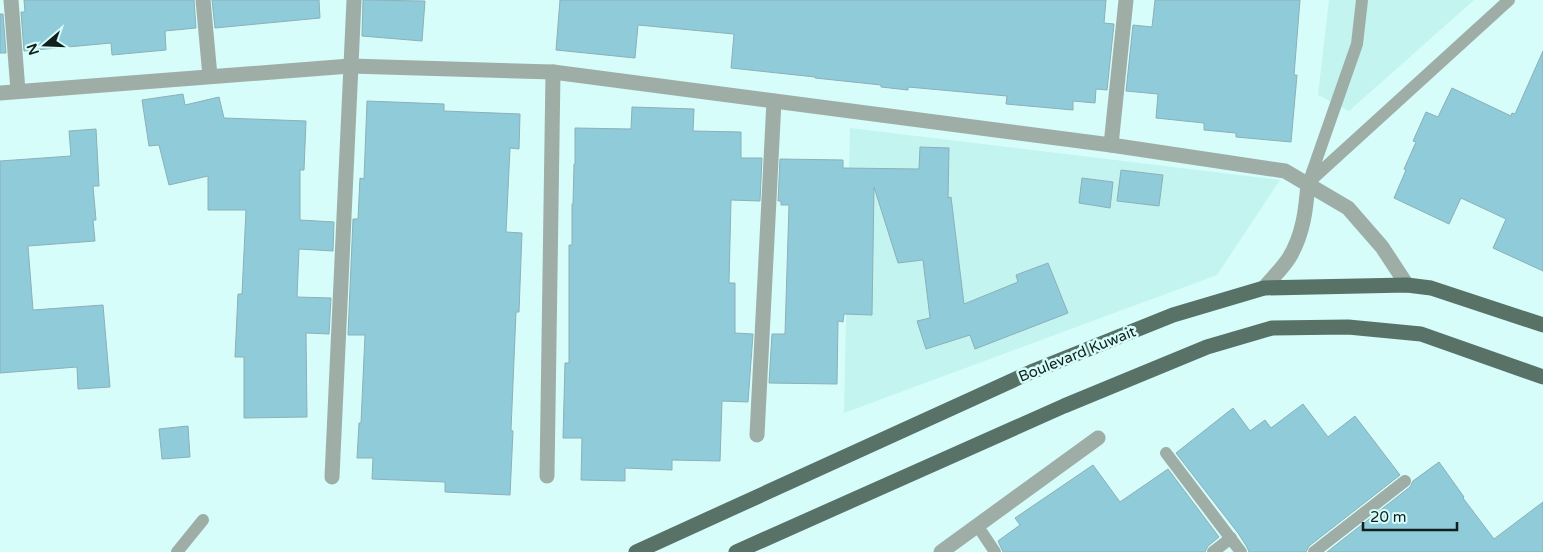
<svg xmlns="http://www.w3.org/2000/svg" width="1543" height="552" font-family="'Varela Round',sans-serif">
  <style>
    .built { fill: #c3f4f0 }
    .building { fill: #8fcbd9; stroke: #8cb0b8 }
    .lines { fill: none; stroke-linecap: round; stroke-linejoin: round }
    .lane { stroke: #9fada7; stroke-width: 12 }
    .street { stroke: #9fada7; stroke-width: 15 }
    .primary { stroke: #587267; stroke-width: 15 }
    .labels { text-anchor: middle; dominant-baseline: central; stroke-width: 5; stroke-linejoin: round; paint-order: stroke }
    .street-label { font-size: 15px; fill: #11201f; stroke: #d6fdfa }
  </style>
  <rect width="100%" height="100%" fill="#d6fdfa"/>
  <g class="built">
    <polygon points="1329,0 1474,0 1349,111 1318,95"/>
    <polygon points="850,128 1280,180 1217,275 844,413"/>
  </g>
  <g class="building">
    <polygon points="24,0 194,0 196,28 165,31 166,50 112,55 111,43 24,51 21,12 25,12"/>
    <polygon points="212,0 319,0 320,18 215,28"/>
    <polygon points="363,0 425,1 422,41 362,36"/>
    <polygon points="560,0 1106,0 1104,23 1114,24 1107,90 1096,89 1095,103 1073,101 1073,110 1006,104 1007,96 908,87 908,90 881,87 881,85 815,78 815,77 731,68 734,34 638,25 635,58 556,50"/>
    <polygon points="1155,0 1300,0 1294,75 1297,75 1291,142 1236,137 1236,133 1204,130 1204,123 1156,118 1158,94 1126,91 1133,25 1152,27"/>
    <polygon points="0,14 3,14 6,53 0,53"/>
    <polygon points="1543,51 1543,271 1493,248 1506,219 1461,198 1449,224 1394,198 1406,170 1404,169 1416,142 1413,141 1426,112 1438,117 1452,88 1511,116 1512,113 1515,114"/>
    <polygon points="183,94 185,105 219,97 224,118 306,121 304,170 300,170 300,220 334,222 333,251 299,249 297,297 331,298 329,334 306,333 307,417 244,418 244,357 235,357 238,294 242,294 246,210 208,210 208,176 169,185 159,145 149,146 142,100"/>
    <polygon points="367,101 444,104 444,111 520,114 519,149 510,148 506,232 522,233 519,312 516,312 511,430 513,431 510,495 445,492 445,482 372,479 373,458 357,458 359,423 361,423 365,335 348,335 353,219 358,219 360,178 364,179"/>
    <polygon points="632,107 694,109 693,131 741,132 741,158 762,158 760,201 731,200 729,283 735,283 735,333 753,334 748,402 722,401 720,461 672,460 672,470 625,468 625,481 581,480 582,438 563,438 565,363 569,363 569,245 572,245 572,204 573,204 574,164 575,164 575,128 631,129"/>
    <polygon points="96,129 99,186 93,186 96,220 93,220 95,241 28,246 33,310 103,305 110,387 78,389 77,367 0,373 0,161 71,156 69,131"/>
    <polygon points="920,147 949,148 948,198 951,197 964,304 1018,282 1016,275 1048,263 1068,313 975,349 970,335 926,349 917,321 930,318 923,260 898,263 874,187 872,315 844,314 843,322 838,321 837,384 769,383 772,334 785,334 789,205 781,205 781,201 778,201 780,159 843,160 843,168 919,169"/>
    <polygon points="1121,170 1163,175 1159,206 1117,201"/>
    <polygon points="1082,178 1113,182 1110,208 1079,203"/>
    <polygon points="1303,404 1328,437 1355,416 1400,475 1309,546 1306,552 1249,552 1247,547 1238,533 1176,453 1233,408 1250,431 1265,420 1271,428"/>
    <polygon points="188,426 190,457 162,459 159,429"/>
    <polygon points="1439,462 1464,497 1463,498 1494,539 1543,502 1543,552 1327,552 1410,487 1413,481"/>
    <polygon points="1093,465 1120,502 1168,469 1219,537 1208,546 1205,552 1003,552 998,541 1020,525 1015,518"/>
  </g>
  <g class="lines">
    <g class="lane">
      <polyline points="1309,181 1357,44 1362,0"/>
      <polyline points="1308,183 1509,0"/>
      <polyline points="1166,453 1241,552"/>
      <polyline points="977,525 995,552"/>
      <polyline points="177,552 203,520"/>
      <polyline points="1213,552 1231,538"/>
      <polyline points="1314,552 1405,481"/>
    </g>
    <g class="street">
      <polyline points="11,0 18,91"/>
      <polyline points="203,0 210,76"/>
      <polyline points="0,93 350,66 553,72 1111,145 1285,171 1348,208 1382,247 1407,285"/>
      <polyline points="1111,145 1126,0"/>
      <path d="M 1264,288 C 1272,278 1282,269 1289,258 C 1303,235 1306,210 1308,183"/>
      <polyline points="757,435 774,101"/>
      <polyline points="547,476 553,72"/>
      <polyline points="332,477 354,0"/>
      <polyline points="941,552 1098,438"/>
    </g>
    <g class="primary">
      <polyline points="636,552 1031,372 1173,315 1264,288 1407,285 1431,288 1543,325"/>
      <polyline points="736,552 1064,406 1207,347 1272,328 1348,327 1421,334 1543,377"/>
    </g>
  </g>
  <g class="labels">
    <g class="street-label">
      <text transform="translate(1077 354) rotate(-22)">Boulevard Kuwait</text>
    </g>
  </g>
  <g transform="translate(45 45) rotate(251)" stroke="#d6fdfa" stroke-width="4" paint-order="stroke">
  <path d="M0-4L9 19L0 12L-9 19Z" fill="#11201f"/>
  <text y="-8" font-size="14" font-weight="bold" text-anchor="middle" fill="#11201f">N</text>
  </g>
  <path d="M1363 522v8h94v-8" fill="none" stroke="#11201f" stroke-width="2.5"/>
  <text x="1370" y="522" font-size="15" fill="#11201f" stroke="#d6fdfa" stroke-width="4" paint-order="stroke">20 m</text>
</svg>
